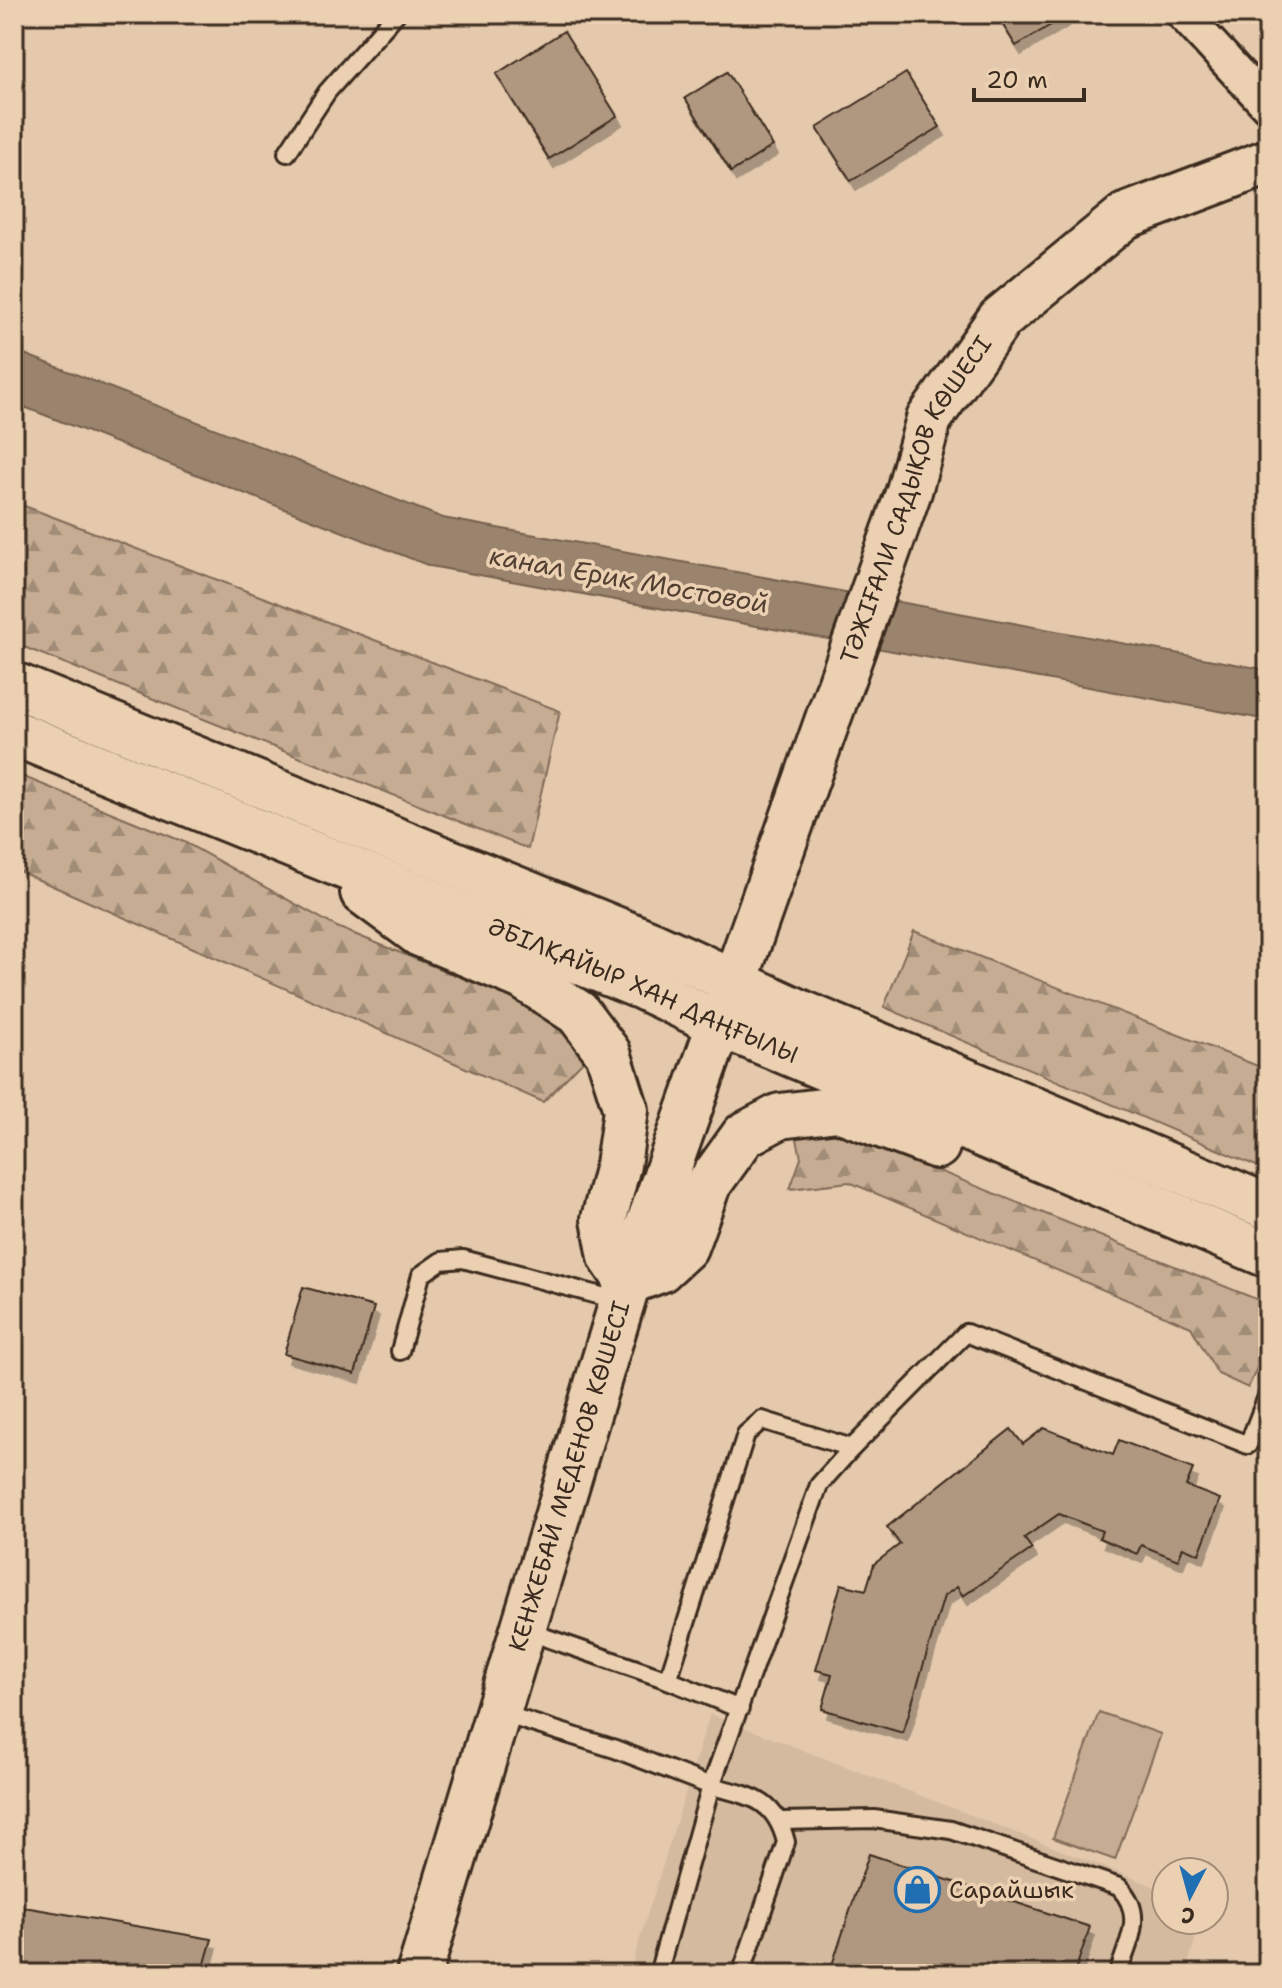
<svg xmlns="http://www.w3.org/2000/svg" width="1282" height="1988" font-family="'Shantell Sans',sans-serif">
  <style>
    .built { fill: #d4ba9f }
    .forest { fill: url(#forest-firs); stroke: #806b58; stroke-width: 2 }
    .garden { fill: #c5ac92; stroke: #806b58; stroke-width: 2 }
    .water { fill: #9a846e; stroke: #74604e; stroke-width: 2 }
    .building { fill: #b09880; stroke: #3b2a1e; stroke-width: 2; filter: url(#shadow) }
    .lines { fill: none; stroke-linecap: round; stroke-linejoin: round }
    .lane-casing { stroke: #3b2a1e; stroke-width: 22 }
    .street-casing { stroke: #3b2a1e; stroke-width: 38 }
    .secondary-casing { stroke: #3b2a1e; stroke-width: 50 }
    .primary-casing { stroke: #3b2a1e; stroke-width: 50 }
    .lane { stroke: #ebd0b2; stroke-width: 16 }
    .street { stroke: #ebd0b2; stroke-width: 32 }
    .secondary { stroke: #ebd0b2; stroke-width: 44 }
    .primary { stroke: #ebd0b2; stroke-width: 44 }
    .labels { text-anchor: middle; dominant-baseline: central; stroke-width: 7; stroke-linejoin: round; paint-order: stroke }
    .street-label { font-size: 24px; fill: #3b2a1e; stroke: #ebd0b2 }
    .poi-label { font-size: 24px; fill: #3b2a1e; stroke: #ebd0b2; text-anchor: start }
    .water-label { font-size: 26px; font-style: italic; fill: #534032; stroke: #ebd0b2 }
  </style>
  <defs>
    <pattern id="forest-firs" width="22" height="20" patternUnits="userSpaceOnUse" patternTransform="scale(2)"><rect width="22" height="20" fill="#c5ac92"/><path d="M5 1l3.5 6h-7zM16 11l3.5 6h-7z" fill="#a18c77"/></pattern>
    <filter id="shadow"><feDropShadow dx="5" dy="9" stdDeviation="0" flood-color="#0004"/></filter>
  </defs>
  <rect width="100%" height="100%" fill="#e4c9ac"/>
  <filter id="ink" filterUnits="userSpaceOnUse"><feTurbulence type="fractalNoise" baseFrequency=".0125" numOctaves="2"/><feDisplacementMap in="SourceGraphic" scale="16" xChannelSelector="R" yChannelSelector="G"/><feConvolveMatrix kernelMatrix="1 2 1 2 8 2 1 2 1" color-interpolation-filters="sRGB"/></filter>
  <g filter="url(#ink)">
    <polygon class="built" points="710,1714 1166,1891 1166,1920 1201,1920 1185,1974 629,1974"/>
    <g class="forest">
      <polygon points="14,502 560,711 528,849 14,643"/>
      <polygon points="14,773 184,842 337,927 548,1013 589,1055 543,1102 14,869"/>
      <polygon points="914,931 1268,1070 1268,1171 884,1007"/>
      <polygon points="835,1129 1266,1303 1268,1308 1268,1343 1248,1388 1218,1374 1191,1327 849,1182 790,1189 801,1158 796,1134"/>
    </g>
    <polygon class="garden" points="1099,1712 1161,1734 1115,1860 1053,1838"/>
    <polygon class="water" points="14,350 443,518 1268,670 1268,720 430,566 14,403"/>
    <g class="building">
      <polygon points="996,14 1069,14 1016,46"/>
      <polygon points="1248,14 1265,14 1253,22"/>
      <polygon points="564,31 617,116 549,159 496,74"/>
      <polygon points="727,72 773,146 731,172 685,98"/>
      <polygon points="906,73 940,127 851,181 817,128"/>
      <polygon points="303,1287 374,1307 355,1374 284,1354"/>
      <polygon points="1044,1428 1113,1455 1119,1440 1193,1469 1186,1486 1220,1499 1199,1554 1183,1547 1178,1560 1141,1545 1137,1554 1099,1538 1102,1531 1059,1514 1024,1538 1032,1549 963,1596 957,1587 944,1596 903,1733 822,1709 832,1674 816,1670 841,1584 866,1590 874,1564 900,1544 887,1527 1011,1429 1023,1444"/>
      <polygon points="869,1854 1090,1927 1074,1974 829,1974"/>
      <polygon points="24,1907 212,1939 202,1974 14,1974"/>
    </g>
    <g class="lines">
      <defs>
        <g id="lane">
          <polyline points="287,153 327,92 396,14"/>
          <polyline points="400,1351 421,1275 441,1261 463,1259 620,1301"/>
          <polyline points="524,1630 668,1680 740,1709"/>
          <polyline points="668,1680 746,1434 762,1420 852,1448"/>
          <polyline points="500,1713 615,1749 711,1786 658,1974"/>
          <path d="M 780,1821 L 874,1819 L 951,1830 L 1119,1887 C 1146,1915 1128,1941 1118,1974"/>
          <path d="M 741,1974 L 786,1842 C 775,1798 750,1796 711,1786 L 819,1485 L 852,1448 L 966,1333 L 1248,1445 L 1268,1394"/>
        </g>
        <polyline id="street" points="1183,14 1268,106"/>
        <g id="secondary">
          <path id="s1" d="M 419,1974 L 628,1282 L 909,491 L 929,419 L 1000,319 L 1125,216 L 1268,162"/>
        </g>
        <g id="primary">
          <polyline points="14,685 654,945 802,1013 1268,1207"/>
          <path id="s2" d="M 14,733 L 640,986 L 720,1024 L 1268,1255"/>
          <polyline points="363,892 420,934 523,977 578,1013 608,1053 626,1110 618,1165 604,1219 611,1257 628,1282 660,1270 685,1247 708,1185 744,1135 780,1116 838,1109 937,1146"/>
        </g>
      </defs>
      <use href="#lane" class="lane-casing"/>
      <use href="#street" class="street-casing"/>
      <use href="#secondary" class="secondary-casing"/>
      <use href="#primary" class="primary-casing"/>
      <use href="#lane" class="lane"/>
      <use href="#street" class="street"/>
      <use href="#secondary" class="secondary"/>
      <use href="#primary" class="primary"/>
    </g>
  </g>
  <defs>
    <symbol id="shop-ring" viewBox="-11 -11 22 22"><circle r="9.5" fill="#ebd0b2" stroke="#1f6fb2" stroke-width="1.5"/><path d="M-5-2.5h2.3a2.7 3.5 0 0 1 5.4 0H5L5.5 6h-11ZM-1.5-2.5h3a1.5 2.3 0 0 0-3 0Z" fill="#1f6fb2"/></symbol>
  </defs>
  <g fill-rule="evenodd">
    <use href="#shop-ring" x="892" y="1864" width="51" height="51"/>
  </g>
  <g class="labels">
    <g class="street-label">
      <text stroke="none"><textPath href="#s1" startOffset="1558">ТӘЖІҒАЛИ САДЫҚОВ КӨШЕСІ</textPath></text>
      <text stroke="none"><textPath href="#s2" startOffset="680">ӘБІЛҚАЙЫР ХАН ДАҢҒЫЛЫ</textPath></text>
      <text stroke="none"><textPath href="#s1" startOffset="520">КЕНЖЕБАЙ МЕДЕНОВ КӨШЕСІ</textPath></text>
    </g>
    <g class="poi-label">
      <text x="949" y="1890">Сарайшык</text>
    </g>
    <g class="water-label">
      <text transform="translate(629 579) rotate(10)">канал Ерик Мостовой</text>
    </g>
  </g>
  <rect width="1282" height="1988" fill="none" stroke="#ebd0b2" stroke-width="48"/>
  <rect x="24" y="24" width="1234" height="1940" fill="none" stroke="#3b2a1e" stroke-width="3" filter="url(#ink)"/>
  <g transform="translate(1190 1896) rotate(186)"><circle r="38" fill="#ebd0b2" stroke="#a58e77" stroke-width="2"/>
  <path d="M0-6L14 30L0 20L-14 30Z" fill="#1f6fb2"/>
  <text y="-12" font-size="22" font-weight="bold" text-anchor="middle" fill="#3b2a1e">С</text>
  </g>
  <path d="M974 88v12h110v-12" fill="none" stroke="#3b2a1e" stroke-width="4"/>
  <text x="986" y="88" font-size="24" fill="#3b2a1e" stroke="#ebd0b2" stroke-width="6" paint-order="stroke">20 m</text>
</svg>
